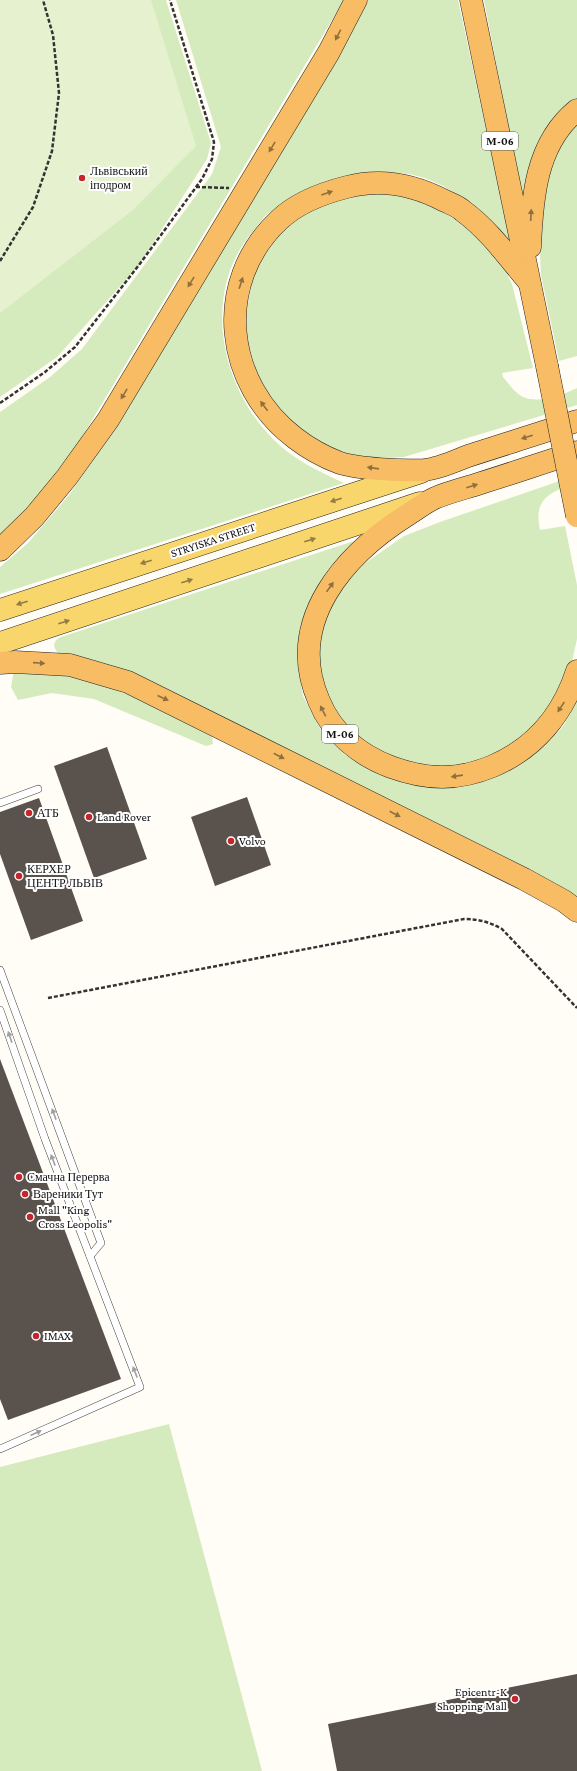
<svg xmlns="http://www.w3.org/2000/svg" width="577" height="1771" font-family="'Crimson Pro',serif">
  <style>
    .green { fill: #d5ebbd }
    .pitch { fill: #e6f2cf }
    .building { fill: #5a524d }
    .lines { fill: none; stroke-linecap: round; stroke-linejoin: round }
    .service-casing { stroke: #444; stroke-width: 8 }
    .primary-casing { stroke: #222; stroke-width: 23 }
    .trunk-casing { stroke: #222; stroke-width: 23 }
    .path { stroke: #333; stroke-width: 2.5; stroke-dasharray: 4 2; stroke-linecap: butt }
    .service { stroke: #fff; stroke-width: 7 }
    .primary { stroke: #f9d66b; stroke-width: 22 }
    .trunk { stroke: #f7bc64; stroke-width: 22 }
    .trunk-bridge-casing { stroke: #222; stroke-width: 23; stroke-linecap: butt }
    .trunk-bridge { stroke: #f7bc64; stroke-width: 22 }
    .oneway { fill: #906f3f }
    .oneway2 { fill: #917d42 }
    .oneway3 { fill: #a0a0a0 }
    .poi-dot { fill: #c4262e; stroke: #fff; stroke-width: 1.5 }
    .labels { text-anchor: middle; dominant-baseline: central; stroke-width: 4; stroke-linejoin: round; paint-order: stroke }
    .shield { fill: #fff; stroke: #585858; stroke-width: 1 }
    .shield-label { font-size: 11px; font-weight: bold; fill: #111 }
    .poi-label { font-size: 12px; fill: #111; stroke: #fff; text-anchor: start }
    .street-label { font-size: 12px; fill: #111; stroke: #fff }
  </style>
  <rect width="100%" height="100%" fill="#fffdf5"/>
  <g class="green">
    <polygon points="55,0 166,0 211,143 207,159 139,265 57,357 0,397 0,278"/>
    <polygon points="176,0 344,0 79,442 28,510 0,540 0,412 50,377 82,349 212,174 221,147"/>
    <path d="M 367,0 L 458,0 L 510,240 C 486,219 462,193 432,181 C 398,167 377,174 343,183 C 329,186 313,188 299,194 C 289,198 279,206 270,212 C 264,216 259,224 254,230 C 201,290 219,384 272,438 C 292,459 318,471 344,483 L 0,594 L 0,567 L 28,543 L 69,495 L 106,442 L 354,28 Z"/>
    <polygon points="484,0 577,0 577,102 525,212"/>
    <polygon points="577,117 577,356 559,361 541,275 538,214 548,158"/>
    <path d="M 382,193 L 402,196 L 426,204 L 448,215 L 469,228 L 501,262 L 512,284 L 533,368 L 502,373 L 503,377 C 509,384 516,395 526,398 C 538,403 566,394 577,388 L 577,405 L 404,457 L 384,458 L 353,457 L 331,450 L 289,422 L 261,386 L 252,362 L 247,339 L 246,316 L 253,274 L 262,254 L 296,216 L 339,196 Z"/>
    <path d="M 577,475 L 577,484 C 550,491 533,499 540,530 L 565,526 L 577,585 L 577,639 L 571,666 L 545,717 L 513,748 L 461,767 L 432,769 L 378,753 L 357,736 L 340,720 L 319,677 L 319,650 L 322,625 L 333,600 L 349,578 L 368,561 L 404,536 L 440,522 Z"/>
    <path d="M 354,541 L 332,567 L 313,594 L 300,627 L 298,664 L 303,696 L 321,730 L 345,755 L 377,774 L 412,783 L 482,781 L 517,766 L 545,746 L 564,725 L 577,701 L 577,899 L 58,653 C 52,646 53,641 61,637 Z"/>
    <polygon points="14,670 72,674 164,708 211,729 213,744 206,746 94,699 52,693 18,700 11,687"/>
    <polygon points="169,1424 262,1771 0,1771 0,1467"/>
  </g>
  <polygon class="pitch" points="0,0 151,0 196,146 133,210 0,313"/>
  <g class="building">
    <polygon points="107,747 147,859 94,878 54,766"/>
    <polygon points="247,797 271,865 215,886 191,817"/>
    <polygon points="39,798 83,921 31,940 0,854 0,812"/>
    <polygon points="0,1059 121,1379 8,1420 0,1399"/>
    <polygon points="577,1674 577,1771 337,1771 328,1724"/>
  </g>
  <g class="lines">
    <defs>
      <g id="service">
        <polyline points="0,803 38,789"/>
        <polyline points="0,970 101,1243 90,1256"/>
        <polyline points="0,1010 45,1139 140,1387 0,1449"/>
      </g>
      <g id="primary">
        <polyline points="0,610 421,472"/>
        <polyline points="0,643 420,503"/>
      </g>
      <g id="trunk">
        <polyline points="471,0 547,366"/>
        <path d="M 530,247 C 532,198 536,143 577,110"/>
        <path d="M 529,282 C 508,257 489,230 463,211 C 458,206 451,204 445,201 C 413,184 381,178 347,187 C 323,193 297,203 279,220 C 212,283 225,385 295,438 C 308,448 324,457 340,463 C 359,469 403,471 424,470 C 438,469 455,461 468,456 C 505,444 541,433 577,421"/>
        <path d="M 577,452 C 545,462 513,473 481,483 C 466,488 449,492 435,498 C 426,502 417,509 409,514 C 345,554 284,621 319,701 C 332,733 359,755 391,767 C 427,780 457,781 493,766 C 535,748 563,714 577,671"/>
        <polyline points="0,550 34,517 67,477 108,420 329,52 356,0"/>
        <polyline points="0,663 15,662 70,665 128,682 524,879 564,901 577,911"/>
      </g>
    </defs>
    <use href="#service" class="service-casing"/>
    <use href="#primary" class="primary-casing"/>
    <use href="#trunk" class="trunk-casing"/>
    <g class="path">
      <polyline points="196,187 229,188"/>
      <polyline points="0,261 33,207 52,151 59,93 53,35 43,0"/>
      <polyline points="0,403 45,372 75,347 139,265 202,179 212,159 214,142 170,0"/>
      <path d="M 48,998 L 464,919 C 479,919 489,922 502,929 L 577,1008"/>
    </g>
    <use href="#service" class="service"/>
    <use href="#primary" class="primary"/>
    <use href="#trunk" class="trunk"/>
    <defs>
      <polyline id="trunk-bridge" points="547,366 577,516"/>
    </defs>
    <use href="#trunk-bridge" class="trunk-bridge-casing"/>
    <use href="#trunk-bridge" class="trunk-bridge"/>
  </g>
  <defs><path id="oneway-solid" d="M-6-.8H1V-3.2L6.5 0L1 3.2V.8H-6Z"/></defs>
  <g class="oneway">
    <use href="#oneway-solid" transform="translate(338 35) rotate(117)"/>
    <use href="#oneway-solid" transform="translate(272 147) rotate(121)"/>
    <use href="#oneway-solid" transform="translate(327 193) rotate(-19)"/>
    <use href="#oneway-solid" transform="translate(531 215) rotate(-87)"/>
    <use href="#oneway-solid" transform="translate(191 282) rotate(121)"/>
    <use href="#oneway-solid" transform="translate(241 283) rotate(-72)"/>
    <use href="#oneway-solid" transform="translate(124 394) rotate(121)"/>
    <use href="#oneway-solid" transform="translate(264 406) rotate(-127)"/>
    <use href="#oneway-solid" transform="translate(527 437) rotate(162)"/>
    <use href="#oneway-solid" transform="translate(373 468) rotate(-172)"/>
    <use href="#oneway-solid" transform="translate(472 486) rotate(-18)"/>
    <use href="#oneway-solid" transform="translate(330 587) rotate(-55)"/>
    <use href="#oneway-solid" transform="translate(39 663) rotate(4)"/>
    <use href="#oneway-solid" transform="translate(163 698) rotate(25)"/>
    <use href="#oneway-solid" transform="translate(561 707) rotate(124)"/>
    <use href="#oneway-solid" transform="translate(323 711) rotate(-117)"/>
    <use href="#oneway-solid" transform="translate(279 756) rotate(27)"/>
    <use href="#oneway-solid" transform="translate(457 776) rotate(172)"/>
    <use href="#oneway-solid" transform="translate(395 814) rotate(27)"/>
  </g>
  <g class="oneway2">
    <use href="#oneway-solid" transform="translate(336 500) rotate(162)"/>
    <use href="#oneway-solid" transform="translate(310 540) rotate(-18)"/>
    <use href="#oneway-solid" transform="translate(146 562) rotate(162)"/>
    <use href="#oneway-solid" transform="translate(187 581) rotate(-18)"/>
    <use href="#oneway-solid" transform="translate(22 603) rotate(162)"/>
    <use href="#oneway-solid" transform="translate(64 622) rotate(-18)"/>
  </g>
  <g class="oneway3">
    <use href="#oneway-solid" transform="translate(10 1037) rotate(-109)"/>
    <use href="#oneway-solid" transform="translate(54 1114) rotate(-110)"/>
    <use href="#oneway-solid" transform="translate(53 1160) rotate(-111)"/>
    <use href="#oneway-solid" transform="translate(135 1372) rotate(-111)"/>
    <use href="#oneway-solid" transform="translate(36 1433) rotate(-24)"/>
  </g>
  <g class="poi-dot">
    <circle cx="82" cy="178" r="4"/>
    <circle cx="29" cy="813" r="4"/>
    <circle cx="89" cy="817" r="4"/>
    <circle cx="231" cy="841" r="4"/>
    <circle cx="19" cy="876" r="4"/>
    <circle cx="19" cy="1177" r="4"/>
    <circle cx="25" cy="1194" r="4"/>
    <circle cx="30" cy="1217" r="4"/>
    <circle cx="36" cy="1336" r="4"/>
    <circle cx="515" cy="1699" r="4"/>
  </g>
  <g class="labels">
    <g class="shield">
      <rect x="482" y="132" width="36" height="18" rx="3"/>
      <rect x="322" y="725" width="36" height="18" rx="3"/>
    </g>
    <g class="shield-label">
      <text x="500" y="141">М-06</text>
      <text x="340" y="734">М-06</text>
    </g>
    <g class="poi-label">
      <text x="90" y="171">Львівський<tspan x="90" dy="14">іподром</tspan></text>
      <text x="37" y="813">АТБ</text>
      <text x="97" y="817">Land Rover</text>
      <text x="239" y="841">Volvo</text>
      <text x="27" y="869">КЕРХЕР<tspan x="27" dy="14">ЦЕНТР ЛЬВІВ</tspan></text>
      <text x="27" y="1177">Смачна Перерва</text>
      <text x="33" y="1194">Вареники Тут</text>
      <text x="38" y="1210">Mall "King<tspan x="38" dy="14">Cross Leopolis"</tspan></text>
      <text x="44" y="1336">IMAX</text>
      <text x="507" y="1692" text-anchor="end">Epicentr-K<tspan x="507" dy="14">Shopping Mall</tspan></text>
    </g>
    <g class="street-label">
      <text transform="translate(213 540) rotate(-18)">STRYISKA STREET</text>
    </g>
  </g>
</svg>
